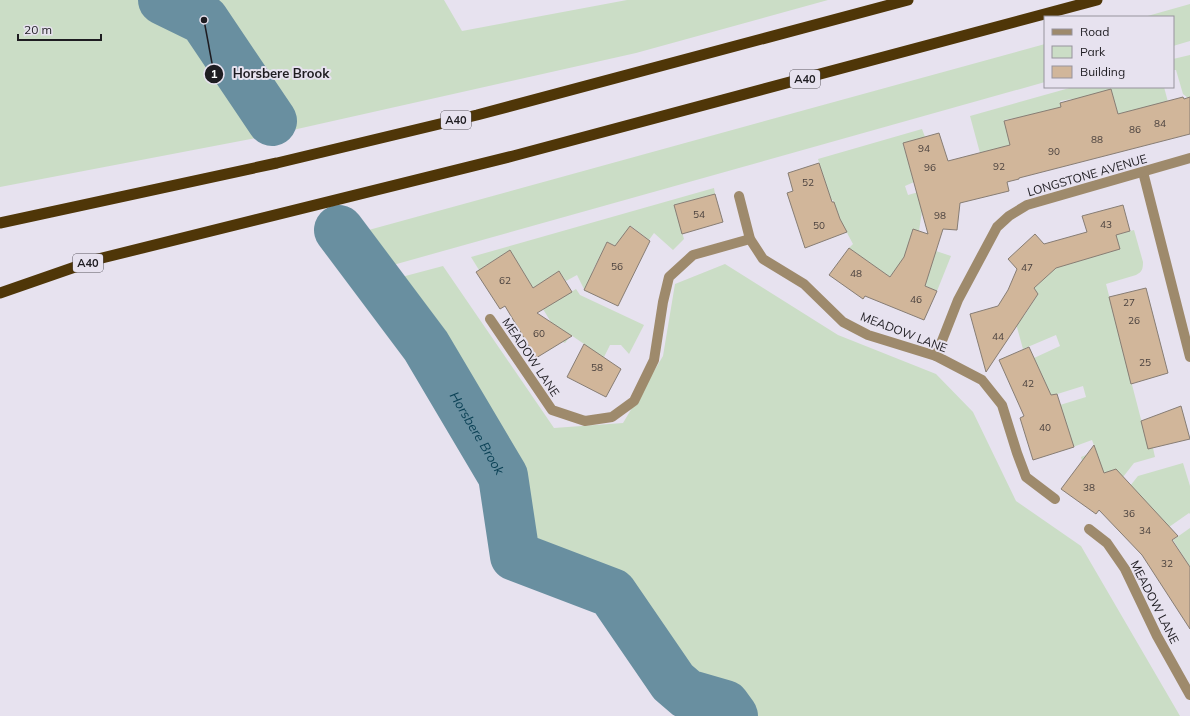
<svg xmlns="http://www.w3.org/2000/svg" width="1190" height="716" font-family="Mulish,sans-serif">
  <style>
    .green { fill: #cbddc6 }
    .lines { fill: none; stroke-linecap: round; stroke-linejoin: round }
    .river { stroke: #698fa0; stroke-width: 50 }
    .building { fill: #d1b69a; stroke: #877d74 }
    .minor { stroke: #9e8a6c; stroke-width: 10 }
    .trunk { stroke: #4f3608; stroke-width: 11 }
    .labels { text-anchor: middle; dominant-baseline: central; stroke-width: 4; stroke-linejoin: round; paint-order: stroke }
    .number-label { font-size: 10px; fill: #4b423f }
    .shield { fill: #e7e2ef; stroke: #5a575f; stroke-width: 1 }
    .shield-label { font-size: 11px; font-weight: bold; fill: #1e1c21 }
    .street-label { font-size: 12px; fill: #1e1c21; stroke: #e7e2ef }
    .water-label { font-size: 13px; font-style: italic; fill: #0b4155; stroke: #e7e2ef }
    .leader { fill: none; stroke: #1e1c21; stroke-width: 1.5 }
    .callout-dot { fill: #1e1c21; stroke: #e7e2ef; stroke-width: 1.5 }
    .mark-label { font-size: 12px; text-anchor: middle; font-weight: bold; fill: #fff }
    .callout-label { font-size: 13px; text-anchor: middle; font-weight: bold; fill: #1e1c21; stroke: #e7e2ef; stroke-width: 4; stroke-linejoin: round; paint-order: stroke }
  </style>
  <rect width="100%" height="100%" fill="#e7e2ef"/>
  <g class="green">
    <polygon points="0,0 444,0 462,31 627,0 828,0 636,53 266,136 0,187"/>
    <polygon points="1190,4 1190,41 1173,46 1173,17 1144,17"/>
    <polygon points="1045,44 1045,82 386,267 365,231"/>
    <polygon points="1190,55 1190,97 1188,98 1183,94 1176,70 1173,70 1173,59"/>
    <polygon points="1073,87 1164,87 1168,102 1118,114 1111,90 1079,125 1072,99 1060,101 1067,130 1026,116 1004,120 1010,145 980,153 970,116"/>
    <polygon points="922,129 925,137 903,144 914,182 905,186 908,195 933,188 923,204 919,231 913,230 909,242 951,256 937,291 907,278 895,270 890,277 849,248 853,244 846,231 844,230 833,200 831,200 830,197 818,159"/>
    <polygon points="714,188 715,194 674,205 684,239 673,250 654,233 649,240 631,226 616,246 607,242 592,272 600,297 585,291 577,275 566,281 559,271 533,288 510,250 479,270 471,257"/>
    <path d="M 1134,230 L 1143,262 C 1143,269 1142,272 1136,275 L 1106,284 L 1144,431 L 1153,448 L 1155,457 L 1134,463 L 1116,486 L 1082,461 L 1081,457 L 1096,451 L 1092,440 L 1062,451 L 1058,440 L 1060,405 L 1086,397 L 1083,386 L 1051,396 L 1034,358 L 1060,346 L 1056,335 L 1023,349 L 1015,320 L 1003,304 L 1024,316 L 1038,294 L 1034,288 L 1061,263 L 1116,235 Z"/>
    <polygon points="725,264 838,335 936,374 973,412 1016,501 1081,546 1180,716 732,716 725,705 687,694 673,682 612,593 515,556 503,476 379,283 443,266 554,428 623,423 663,356 675,284"/>
    <polygon points="576,289 580,295 644,325 629,354 621,345 610,345 604,357 583,346 584,344 571,335 565,343 563,342 543,309"/>
    <polygon points="1183,463 1190,486 1190,514 1189,513 1169,527 1130,486 1138,476"/>
    <polygon points="1190,528 1190,567 1173,540"/>
  </g>
  <g class="lines">
    <g class="river">
      <polyline points="163,0 204,20 272,121"/>
      <path id="s1" d="M 339,230 L 426,346 L 503,476 L 515,556 L 612,593 L 673,682 L 687,694 L 725,705 L 733,716"/>
    </g>
  </g>
  <g class="building">
    <polygon points="1111,89 1118,114 1183,97 1184,99 1190,97 1190,134 1019,178 1019,179 1007,182 1009,191 960,203 957,230 943,229 925,286 937,291 924,320 865,296 863,299 829,275 849,248 890,277 904,257 913,229 928,234 903,143 939,133 948,161 1010,145 1004,121 1061,107 1060,103"/>
    <polygon points="819,163 832,202 834,202 840,219 847,232 805,248 787,193 793,191 788,173"/>
    <polygon points="715,194 723,222 682,234 674,205"/>
    <polygon points="1123,205 1130,231 1116,235 1120,249 1056,268 1034,288 1038,294 986,372 970,314 998,306 1008,290 1017,269 1008,259 1035,234 1044,244 1087,232 1082,216"/>
    <polygon points="630,226 650,241 618,306 584,290 607,242 615,246"/>
    <polygon points="510,250 533,288 559,271 572,292 537,313 572,336 536,358 505,306 500,309 476,272"/>
    <polygon points="1146,288 1168,373 1131,384 1109,297"/>
    <polygon points="584,344 621,369 606,397 567,377"/>
    <polygon points="1029,347 1051,395 1057,394 1074,447 1033,460 1020,418 1024,416 999,360"/>
    <polygon points="1181,406 1190,439 1148,449 1141,421"/>
    <polygon points="1094,445 1104,473 1116,469 1178,536 1172,540 1190,567 1190,629 1142,555 1099,510 1096,514 1061,489"/>
  </g>
  <g class="lines">
    <g class="minor">
      <polyline points="1143,172 1190,357"/>
      <polyline points="739,196 750,239 763,259 804,284 843,322 868,335 936,356 982,380 1002,405 1017,453 1026,477 1055,499"/>
      <polyline points="490,319 552,410 585,421 612,417 634,401 654,360 663,302 669,277 693,255 750,239"/>
      <polyline points="936,356 958,300 997,227 1009,216 1027,205 1190,158"/>
      <polyline points="1089,529 1107,543 1125,569 1157,636 1190,695"/>
    </g>
    <g class="trunk">
      <polyline points="0,223 277,163 477,115 908,0"/>
      <polyline points="0,293 98,259 513,156 1097,0"/>
    </g>
  </g>
  <g class="labels">
    <g class="number-label">
      <text x="1160" y="123">84</text>
      <text x="1135" y="129">86</text>
      <text x="1097" y="139">88</text>
      <text x="924" y="148">94</text>
      <text x="1054" y="151">90</text>
      <text x="999" y="166">92</text>
      <text x="930" y="167">96</text>
      <text x="808" y="182">52</text>
      <text x="699" y="214">54</text>
      <text x="940" y="215">98</text>
      <text x="1106" y="224">43</text>
      <text x="819" y="225">50</text>
      <text x="617" y="266">56</text>
      <text x="1027" y="267">47</text>
      <text x="856" y="273">48</text>
      <text x="505" y="280">62</text>
      <text x="916" y="299">46</text>
      <text x="1129" y="302">27</text>
      <text x="1134" y="320">26</text>
      <text x="539" y="333">60</text>
      <text x="998" y="336">44</text>
      <text x="1145" y="362">25</text>
      <text x="597" y="367">58</text>
      <text x="1028" y="383">42</text>
      <text x="1045" y="427">40</text>
      <text x="1089" y="487">38</text>
      <text x="1129" y="513">36</text>
      <text x="1145" y="530">34</text>
      <text x="1167" y="563">32</text>
    </g>
    <g class="shield">
      <rect x="790" y="70" width="30" height="18" rx="3"/>
      <rect x="441" y="111" width="30" height="18" rx="3"/>
      <rect x="73" y="254" width="30" height="18" rx="3"/>
    </g>
    <g class="shield-label">
      <text x="805" y="79">A40</text>
      <text x="456" y="120">A40</text>
      <text x="88" y="263">A40</text>
    </g>
    <g class="street-label">
      <text transform="translate(1087 175) rotate(-16)">LONGSTONE AVENUE</text>
      <text transform="translate(904 332) rotate(21)">MEADOW LANE</text>
      <text transform="translate(531 357) rotate(56)">MEADOW LANE</text>
      <text transform="translate(1155 602) rotate(63)">MEADOW LANE</text>
    </g>
    <g class="water-label">
      <text stroke="none"><textPath href="#s1" startOffset="246">Horsbere Brook</textPath></text>
    </g>
  </g>
  <path class="leader" d="M204 20L214 74"/>
  <g class="callout-dot">
    <circle cx="204" cy="20" r="4"/>
    <circle cx="214" cy="74" r="10"/>
  </g>
  <g class="mark-label">
    <text x="214" y="78">1</text>
  </g>
  <g class="callout-label">
    <text x="281" y="78">Horsbere Brook</text>
  </g>
  <rect x="1044" y="16" width="130" height="72" fill="#e7e2ef" stroke="#97939d"/>
  <rect x="1052" y="29" width="20" height="6" fill="#9e8a6c" stroke="#97939d"/>
  <text x="1080" y="36" font-size="12" fill="#1e1c21">Road</text>
  <rect x="1052" y="46" width="20" height="12" fill="#cbddc6" stroke="#97939d"/>
  <text x="1080" y="56" font-size="12" fill="#1e1c21">Park</text>
  <rect x="1052" y="66" width="20" height="12" fill="#d1b69a" stroke="#97939d"/>
  <text x="1080" y="76" font-size="12" fill="#1e1c21">Building</text>
  <path d="M18 34v6h83v-6" fill="none" stroke="#1e1c21" stroke-width="2"/>
  <text x="24" y="34" font-size="12" fill="#1e1c21" stroke="#e7e2ef" stroke-width="3" paint-order="stroke">20 m</text>
</svg>
